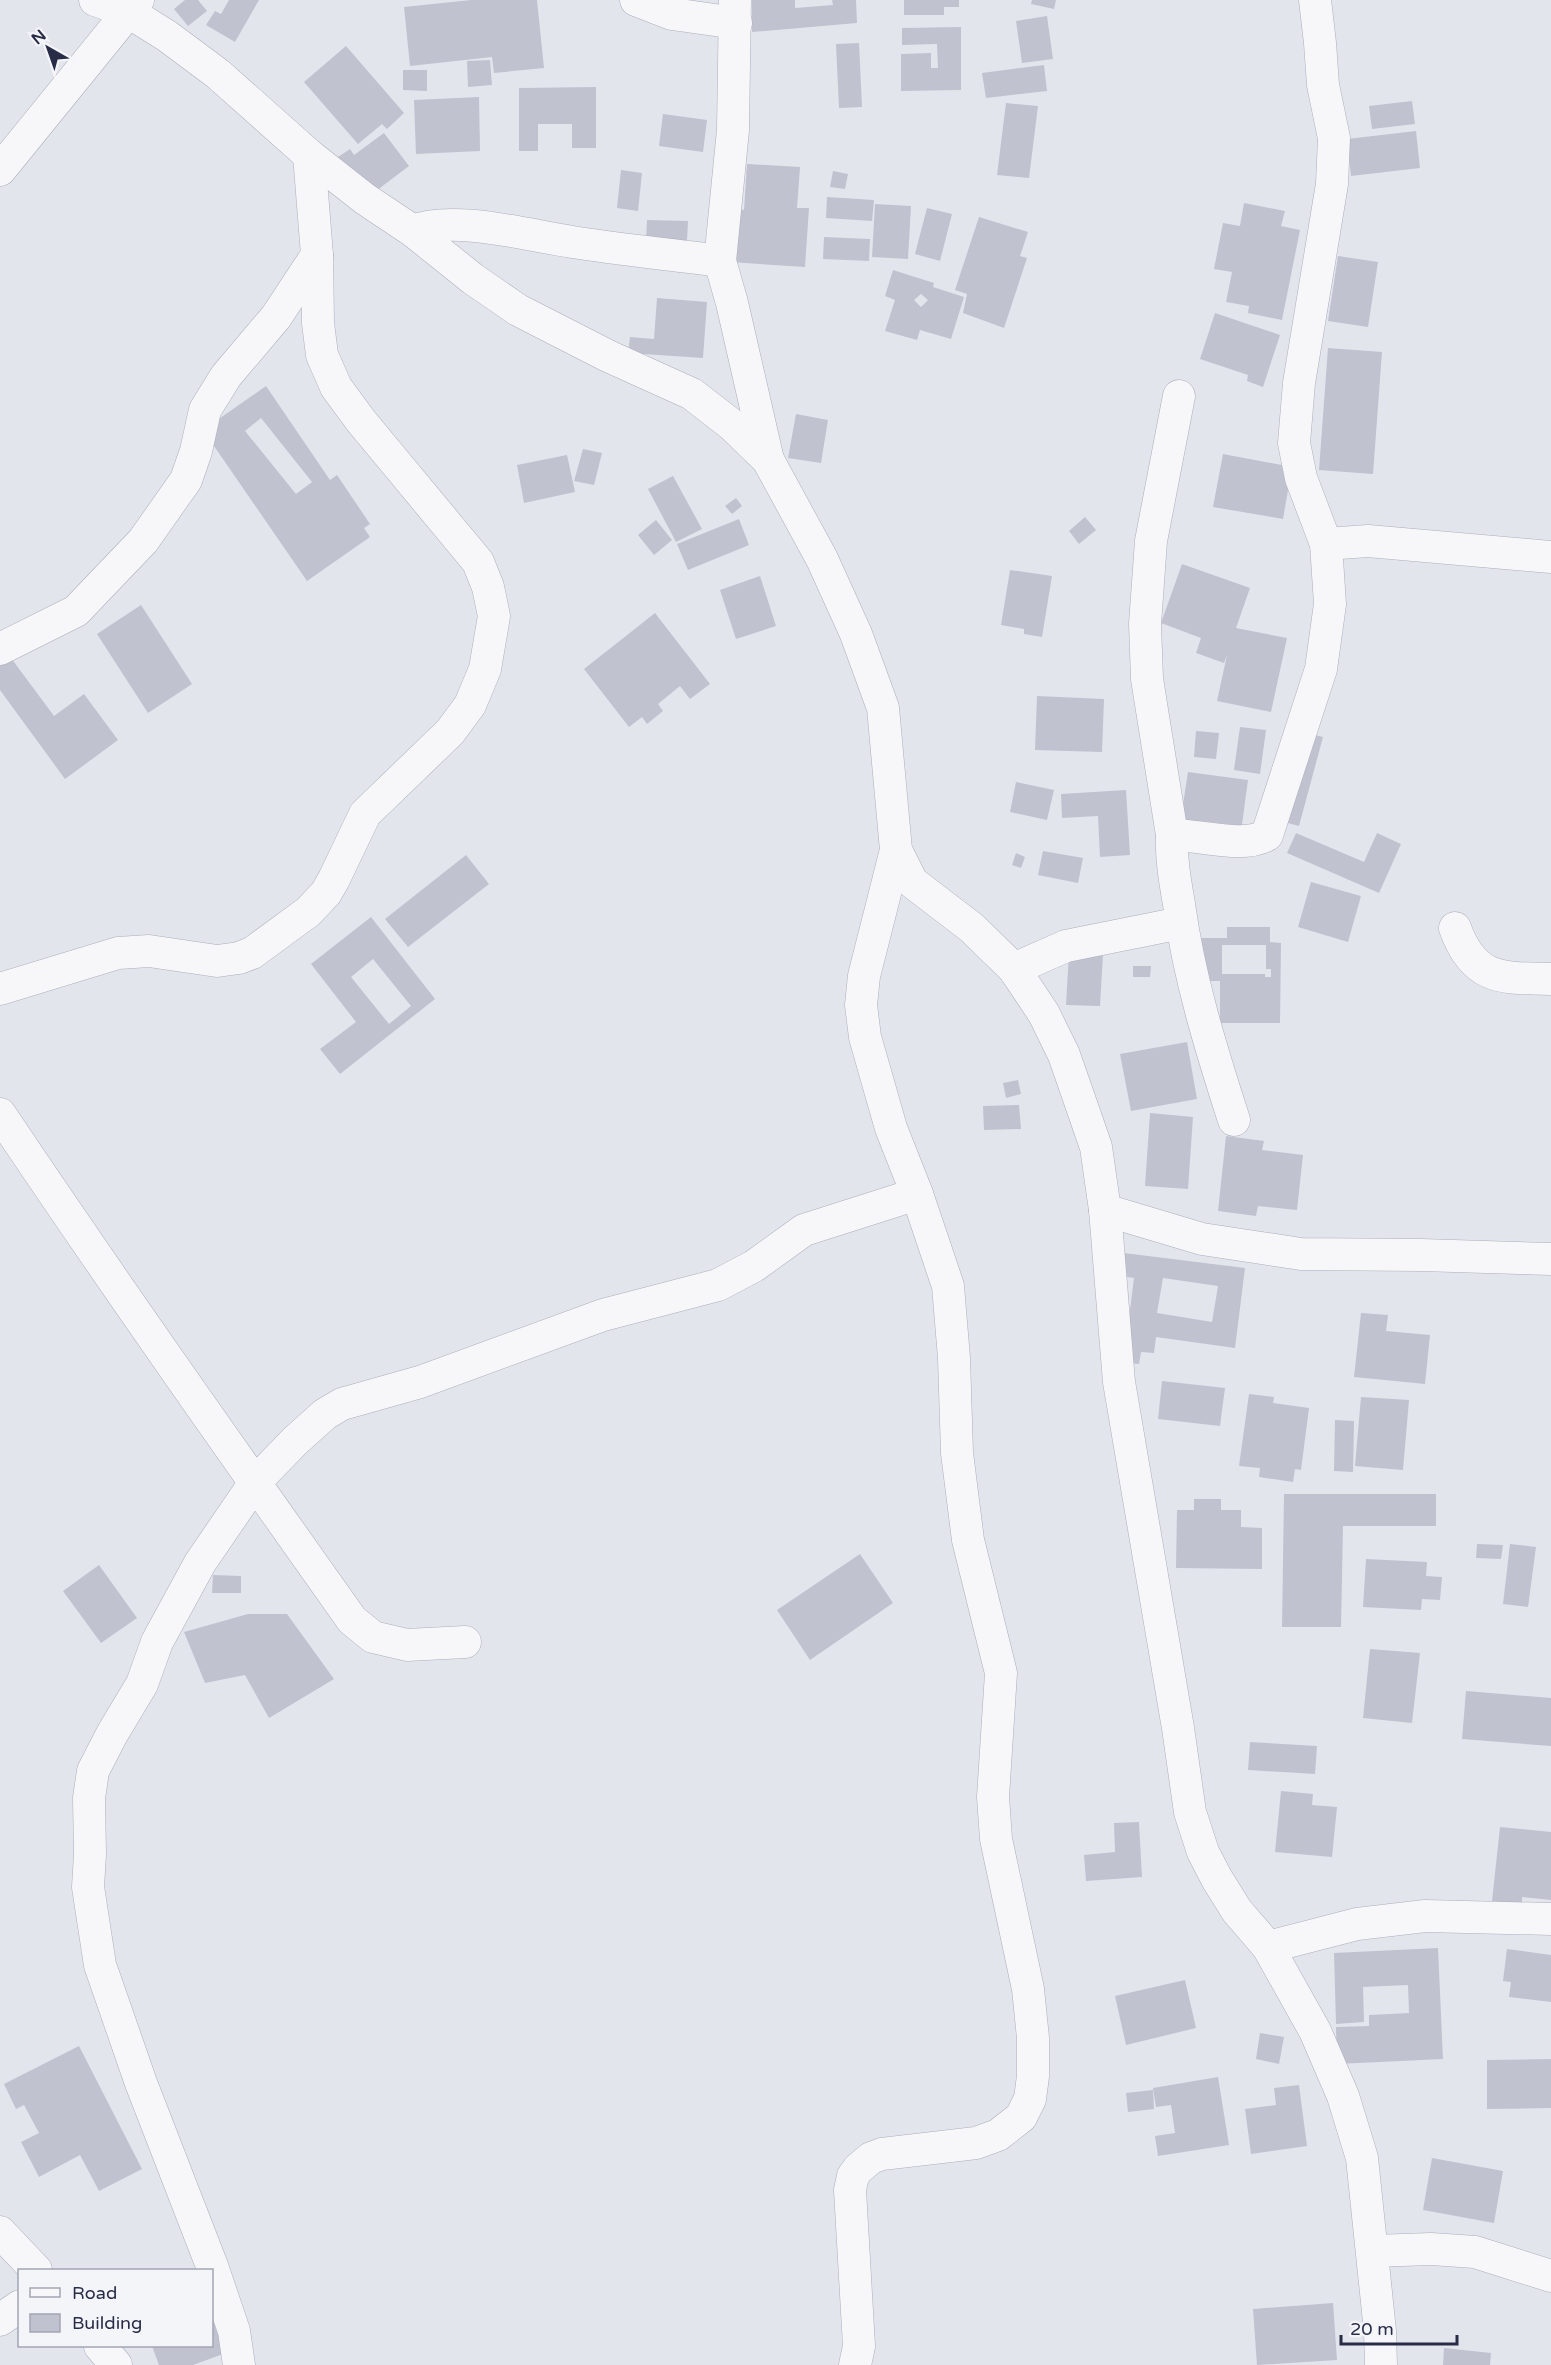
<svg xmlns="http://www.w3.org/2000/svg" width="1551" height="2365" font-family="'Varela Round',sans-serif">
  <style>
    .building { fill: #c0c2d0; fill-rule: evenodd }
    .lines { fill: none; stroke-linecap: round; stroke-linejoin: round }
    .minor-casing { stroke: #abaebb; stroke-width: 33 }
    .minor { stroke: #f7f7fa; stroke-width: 32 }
  </style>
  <rect width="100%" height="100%" fill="#e3e5ed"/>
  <g class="building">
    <polygon points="185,0 198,0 207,11 188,26 174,9"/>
    <polygon points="229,0 259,0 235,42 206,25 215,11 221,14"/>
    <polygon points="471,0 537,0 544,68 494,73 492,57 410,66 404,7"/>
    <polygon points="752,0 795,0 795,8 833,5 832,0 856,0 857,23 752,32"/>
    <polygon points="904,0 959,0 959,7 944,7 944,15 904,15"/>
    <polygon points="1032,0 1056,0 1054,9 1031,4"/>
    <polygon points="1047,16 1053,59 1022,63 1016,21"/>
    <polygon points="961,27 961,90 901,91 901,54 931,53 931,68 938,68 937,44 902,45 902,28"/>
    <polygon points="859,43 862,107 839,108 836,44"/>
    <polygon points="346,46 404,113 387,129 382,124 358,144 304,82"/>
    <polygon points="490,60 492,85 468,87 467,61"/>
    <polygon points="1044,65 1047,91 986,98 982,73"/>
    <polygon points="403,70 427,70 427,91 403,90"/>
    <polygon points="596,87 596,148 572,148 572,124 538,124 538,151 519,151 519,88"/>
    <polygon points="479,97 480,151 416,154 414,100"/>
    <polygon points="1412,101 1415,124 1372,129 1369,106"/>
    <polygon points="1006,103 1038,106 1029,178 997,175"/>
    <polygon points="663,114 707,120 703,152 659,146"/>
    <polygon points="1416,131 1420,168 1351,176 1347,139"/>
    <polygon points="384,133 409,166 368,197 338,157 350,149 354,155"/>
    <polygon points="747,164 800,167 797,208 809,208 805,267 730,262 734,209 744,210"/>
    <polygon points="621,170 642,173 638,211 617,208"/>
    <polygon points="833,171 848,174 845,189 830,187"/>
    <polygon points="827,197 874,200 872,221 826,218"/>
    <polygon points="1244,203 1285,211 1281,226 1300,230 1282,320 1248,313 1249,306 1226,302 1232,272 1214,269 1223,223 1240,226"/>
    <polygon points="875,204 911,206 908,259 872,257"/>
    <polygon points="927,208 952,214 940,261 915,254"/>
    <polygon points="979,217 1028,232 1020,256 1027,258 1004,328 963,313 967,294 955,290"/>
    <polygon points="647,220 688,221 687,241 646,240"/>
    <polygon points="824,237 870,239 869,261 823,259"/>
    <polygon points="1338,256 1378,262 1368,327 1328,321"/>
    <path d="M 893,270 L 934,283 L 933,287 L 964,297 L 951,339 L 920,330 L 917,340 L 885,331 L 895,300 L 885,296 ZM 921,294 L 928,300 L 921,307 L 914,300 Z"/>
    <polygon points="657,298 707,302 703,358 628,353 630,337 654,339"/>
    <polygon points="1215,313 1280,335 1263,387 1247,381 1248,375 1200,359"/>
    <polygon points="1328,348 1382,352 1373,474 1319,470"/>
    <path d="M 266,386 L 330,480 L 337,475 L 370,524 L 364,528 L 370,537 L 307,581 L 203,430 ZM 261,418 L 312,482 L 296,494 L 245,431 Z"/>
    <polygon points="796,414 828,420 821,463 788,458"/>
    <polygon points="583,449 602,453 594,485 574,481"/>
    <polygon points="1223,454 1292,467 1283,519 1213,507"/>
    <polygon points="567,455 575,492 524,503 517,465"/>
    <polygon points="673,476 702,529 676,542 648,489"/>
    <polygon points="736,498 742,506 732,514 725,506"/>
    <polygon points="1085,517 1096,530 1079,544 1069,531"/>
    <polygon points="739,519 749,545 688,570 677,544"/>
    <polygon points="656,520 672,540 654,555 638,535"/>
    <polygon points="1182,564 1250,588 1236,628 1287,638 1271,712 1217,701 1227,655 1224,663 1196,653 1201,638 1161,623"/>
    <polygon points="1010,570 1052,576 1042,637 1024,634 1024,629 1001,625"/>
    <polygon points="760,576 776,626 736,639 720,590"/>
    <polygon points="141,605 192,684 148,713 97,634"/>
    <polygon points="655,613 710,684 690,699 680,686 658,704 663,711 647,724 642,717 629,727 584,669"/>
    <polygon points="11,658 54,716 84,694 118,740 65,779 0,690 0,666"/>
    <polygon points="1037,696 1104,699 1102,752 1035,750"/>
    <polygon points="1240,727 1266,730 1260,774 1234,770"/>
    <polygon points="1196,731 1219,733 1216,759 1194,757"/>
    <polygon points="1304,732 1323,737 1299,826 1280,821"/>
    <polygon points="1188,772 1248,780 1241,832 1180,824"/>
    <polygon points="1016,782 1054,790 1047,820 1010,812"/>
    <polygon points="1126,790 1130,855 1100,857 1098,816 1062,818 1061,794"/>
    <polygon points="1296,833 1364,862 1377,833 1401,844 1379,893 1287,853"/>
    <polygon points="1043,851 1083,858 1078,883 1038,875"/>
    <polygon points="1016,853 1025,857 1021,868 1012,865"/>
    <polygon points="466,855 489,884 408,947 385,919"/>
    <polygon points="1311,882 1361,896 1348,942 1298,927"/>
    <path d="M 371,917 L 435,999 L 340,1074 L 320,1049 L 356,1022 L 311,964 ZM 373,959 L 411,1006 L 389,1024 L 351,977 Z"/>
    <path d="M 1227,927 L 1270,927 L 1270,942 L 1281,943 L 1280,1023 L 1220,1023 L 1220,981 L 1201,981 L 1201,938 L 1227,938 ZM 1222,945 L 1266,945 L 1266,969 L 1271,969 L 1271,977 L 1265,977 L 1265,974 L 1222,974 Z"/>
    <polygon points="1069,952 1103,954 1100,1006 1066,1005"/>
    <polygon points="1133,966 1151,966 1150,977 1133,977"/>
    <polygon points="1187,1042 1197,1099 1131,1111 1120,1054"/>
    <polygon points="1018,1080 1021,1094 1006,1098 1003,1083"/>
    <polygon points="1019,1105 1021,1129 984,1130 983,1106"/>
    <polygon points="1150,1113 1193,1117 1188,1189 1145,1186"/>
    <polygon points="1226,1136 1264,1141 1262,1150 1303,1155 1297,1210 1258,1206 1256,1216 1218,1211"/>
    <path d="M 1124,1253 L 1245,1268 L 1235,1348 L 1156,1337 L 1154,1353 L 1141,1352 L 1139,1364 L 1127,1363 L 1127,1334 L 1134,1278 L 1120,1276 ZM 1163,1278 L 1218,1286 L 1212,1322 L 1157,1313 Z"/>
    <polygon points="1361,1313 1388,1315 1386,1331 1430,1335 1425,1384 1354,1377"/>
    <polygon points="1162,1381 1225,1388 1220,1426 1158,1419"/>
    <polygon points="1249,1394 1274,1397 1273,1403 1309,1408 1301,1470 1295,1469 1293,1482 1259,1477 1260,1468 1239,1466"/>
    <polygon points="1361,1397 1409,1400 1403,1470 1355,1466"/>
    <polygon points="1335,1420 1354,1421 1353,1472 1334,1471"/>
    <polygon points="1284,1494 1436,1494 1436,1526 1343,1526 1341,1627 1282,1627"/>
    <polygon points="1194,1499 1221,1499 1221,1510 1241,1510 1241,1527 1262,1528 1262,1569 1176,1568 1177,1510 1194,1510"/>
    <polygon points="1477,1544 1503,1545 1501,1559 1476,1558"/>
    <polygon points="1510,1544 1536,1547 1528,1607 1503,1604"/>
    <polygon points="860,1554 893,1603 810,1660 777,1610"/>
    <polygon points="1366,1559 1427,1562 1426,1576 1442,1577 1440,1600 1422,1599 1421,1610 1363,1607"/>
    <polygon points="99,1565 137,1618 101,1643 63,1591"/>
    <polygon points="213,1575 241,1576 241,1593 212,1593"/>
    <polygon points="248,1614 287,1614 334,1679 269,1718 245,1675 205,1683 184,1632"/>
    <polygon points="1370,1649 1420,1653 1412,1723 1363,1718"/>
    <polygon points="1466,1691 1551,1698 1551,1746 1462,1739"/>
    <polygon points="1250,1742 1317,1746 1315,1774 1248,1770"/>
    <polygon points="1281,1791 1313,1794 1312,1805 1337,1807 1332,1857 1275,1852"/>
    <polygon points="1139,1822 1142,1877 1086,1881 1084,1855 1115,1852 1114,1823"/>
    <polygon points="1500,1827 1551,1832 1551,1900 1522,1897 1522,1905 1492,1901"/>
    <polygon points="1438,1948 1443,2059 1337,2064 1336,2027 1369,2026 1369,2015 1409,2013 1408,1985 1363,1987 1364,2022 1336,2024 1334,1953"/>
    <polygon points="1507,1949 1551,1955 1551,2002 1509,1997 1511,1982 1503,1981"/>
    <polygon points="1185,1980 1196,2028 1126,2045 1115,1996"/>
    <polygon points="1260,2033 1284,2037 1279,2064 1256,2059"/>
    <polygon points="79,2046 142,2169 99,2191 80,2155 39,2177 21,2142 39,2133 24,2105 16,2109 4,2084"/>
    <polygon points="1551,2059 1551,2108 1487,2109 1487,2060"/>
    <polygon points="1218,2077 1229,2145 1158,2156 1155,2136 1175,2133 1171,2105 1156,2107 1153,2088"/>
    <polygon points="1299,2085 1307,2146 1251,2154 1245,2109 1276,2105 1274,2088"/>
    <polygon points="1153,2090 1154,2109 1128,2112 1126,2093"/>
    <polygon points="1432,2158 1503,2171 1494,2223 1423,2210"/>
    <polygon points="1333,2303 1337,2360 1257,2365 1253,2309"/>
    <polygon points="212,2312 226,2353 193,2365 159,2365 152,2346 212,2346"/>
    <polygon points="1444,2348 1491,2353 1490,2365 1443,2365"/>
  </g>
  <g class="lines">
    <defs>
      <g id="minor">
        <polyline points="95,0 127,11 167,36 218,74 309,155 365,199 413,231 473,279 518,310 608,356 692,394 732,425 768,460 822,559 856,634 883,708 896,850 912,882 972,928 1014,969 1044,1014 1064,1055 1096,1147 1105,1210 1119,1382 1178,1728 1190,1812 1203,1852 1217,1879 1237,1911 1268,1947 1315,2031 1343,2096 1362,2158 1380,2331 1381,2365"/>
        <polyline points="636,0 672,14 736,23"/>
        <polyline points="735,0 733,130 720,261 732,303 768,460"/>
        <polyline points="0,170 138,0"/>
        <path d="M 413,231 C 454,214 534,237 579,243 C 626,250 673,255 720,261"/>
        <path d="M 1179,396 L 1151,541 L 1145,624 L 1147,679 L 1172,835 C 1171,859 1175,881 1179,904 C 1189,978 1211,1049 1234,1120"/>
        <polyline points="1326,544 1368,541 1551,557"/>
        <polyline points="0,649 76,611 143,541 186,480 196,451 205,410 226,376 276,317 317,255"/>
        <path d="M 1172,835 C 1201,835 1243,849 1267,835 L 1321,669 L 1330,604 L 1326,544 L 1301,478 L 1294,443 L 1299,383 L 1332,184 L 1334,138 L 1323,85 L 1320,43 L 1315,0"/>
        <path d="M 1455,928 C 1474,981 1502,978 1551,979"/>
        <polyline points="1014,969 1066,946 1181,923"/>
        <polyline points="0,989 118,953 149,951 217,961 239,958 252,953 308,912 326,893 334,879 365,814 450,732 470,705 485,669 494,616 488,587 478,562 361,421 336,387 322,355 318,323 317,255 309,155"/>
        <path d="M 0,1114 C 114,1284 233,1452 352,1620 L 373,1637 L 407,1645 L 465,1642"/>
        <polyline points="1105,1210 1202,1239 1301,1254 1421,1255 1551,1259"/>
        <polyline points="1268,1947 1357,1924 1425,1916 1551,1919"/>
        <polyline points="0,2232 36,2270"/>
        <polyline points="1373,2251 1431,2249 1475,2252 1551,2276"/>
        <polyline points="0,2320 20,2306"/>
        <polyline points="100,2346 116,2365"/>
        <polyline points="239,2365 234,2331 212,2266 141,2083 100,1965 88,1887 90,1854 89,1798 93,1771 112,1734 142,1684 157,1642 200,1563 256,1481 295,1441 325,1414 342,1404 420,1382 603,1315 718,1285 754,1266 804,1230 917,1194"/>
        <polyline points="855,2365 859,2346 850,2190 853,2176 858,2169 871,2158 882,2154 976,2143 998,2135 1021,2117 1030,2099 1033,2076 1033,2038 1028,1989 996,1839 993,1797 1001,1673 968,1540 957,1453 954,1358 948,1286 917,1194 891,1128 865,1037 861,1005 864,976 896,850"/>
      </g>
    </defs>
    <use href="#minor" class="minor-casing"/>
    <use href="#minor" class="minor"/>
  </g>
  <rect x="18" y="2269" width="195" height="78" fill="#f4f5f9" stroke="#a3a5b2" stroke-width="1.5"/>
  <rect x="30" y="2288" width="30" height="9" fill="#f7f7fa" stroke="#a3a5b2" stroke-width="1.5"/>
  <text x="72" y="2299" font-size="18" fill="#292c47">Road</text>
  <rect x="30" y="2314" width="30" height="18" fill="#c0c2d0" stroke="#a3a5b2" stroke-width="1.5"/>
  <text x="72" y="2329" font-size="18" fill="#292c47">Building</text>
  <g transform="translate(48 48) rotate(320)" stroke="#f4f5f9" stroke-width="4.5" paint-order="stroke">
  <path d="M0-4.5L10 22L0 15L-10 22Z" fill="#292c47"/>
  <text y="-9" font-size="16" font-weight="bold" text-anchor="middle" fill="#292c47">N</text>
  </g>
  <path d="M1341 2335v9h116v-9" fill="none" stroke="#292c47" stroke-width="3"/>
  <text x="1350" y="2335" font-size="18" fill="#292c47" stroke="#f4f5f9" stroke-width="4.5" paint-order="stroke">20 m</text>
</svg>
